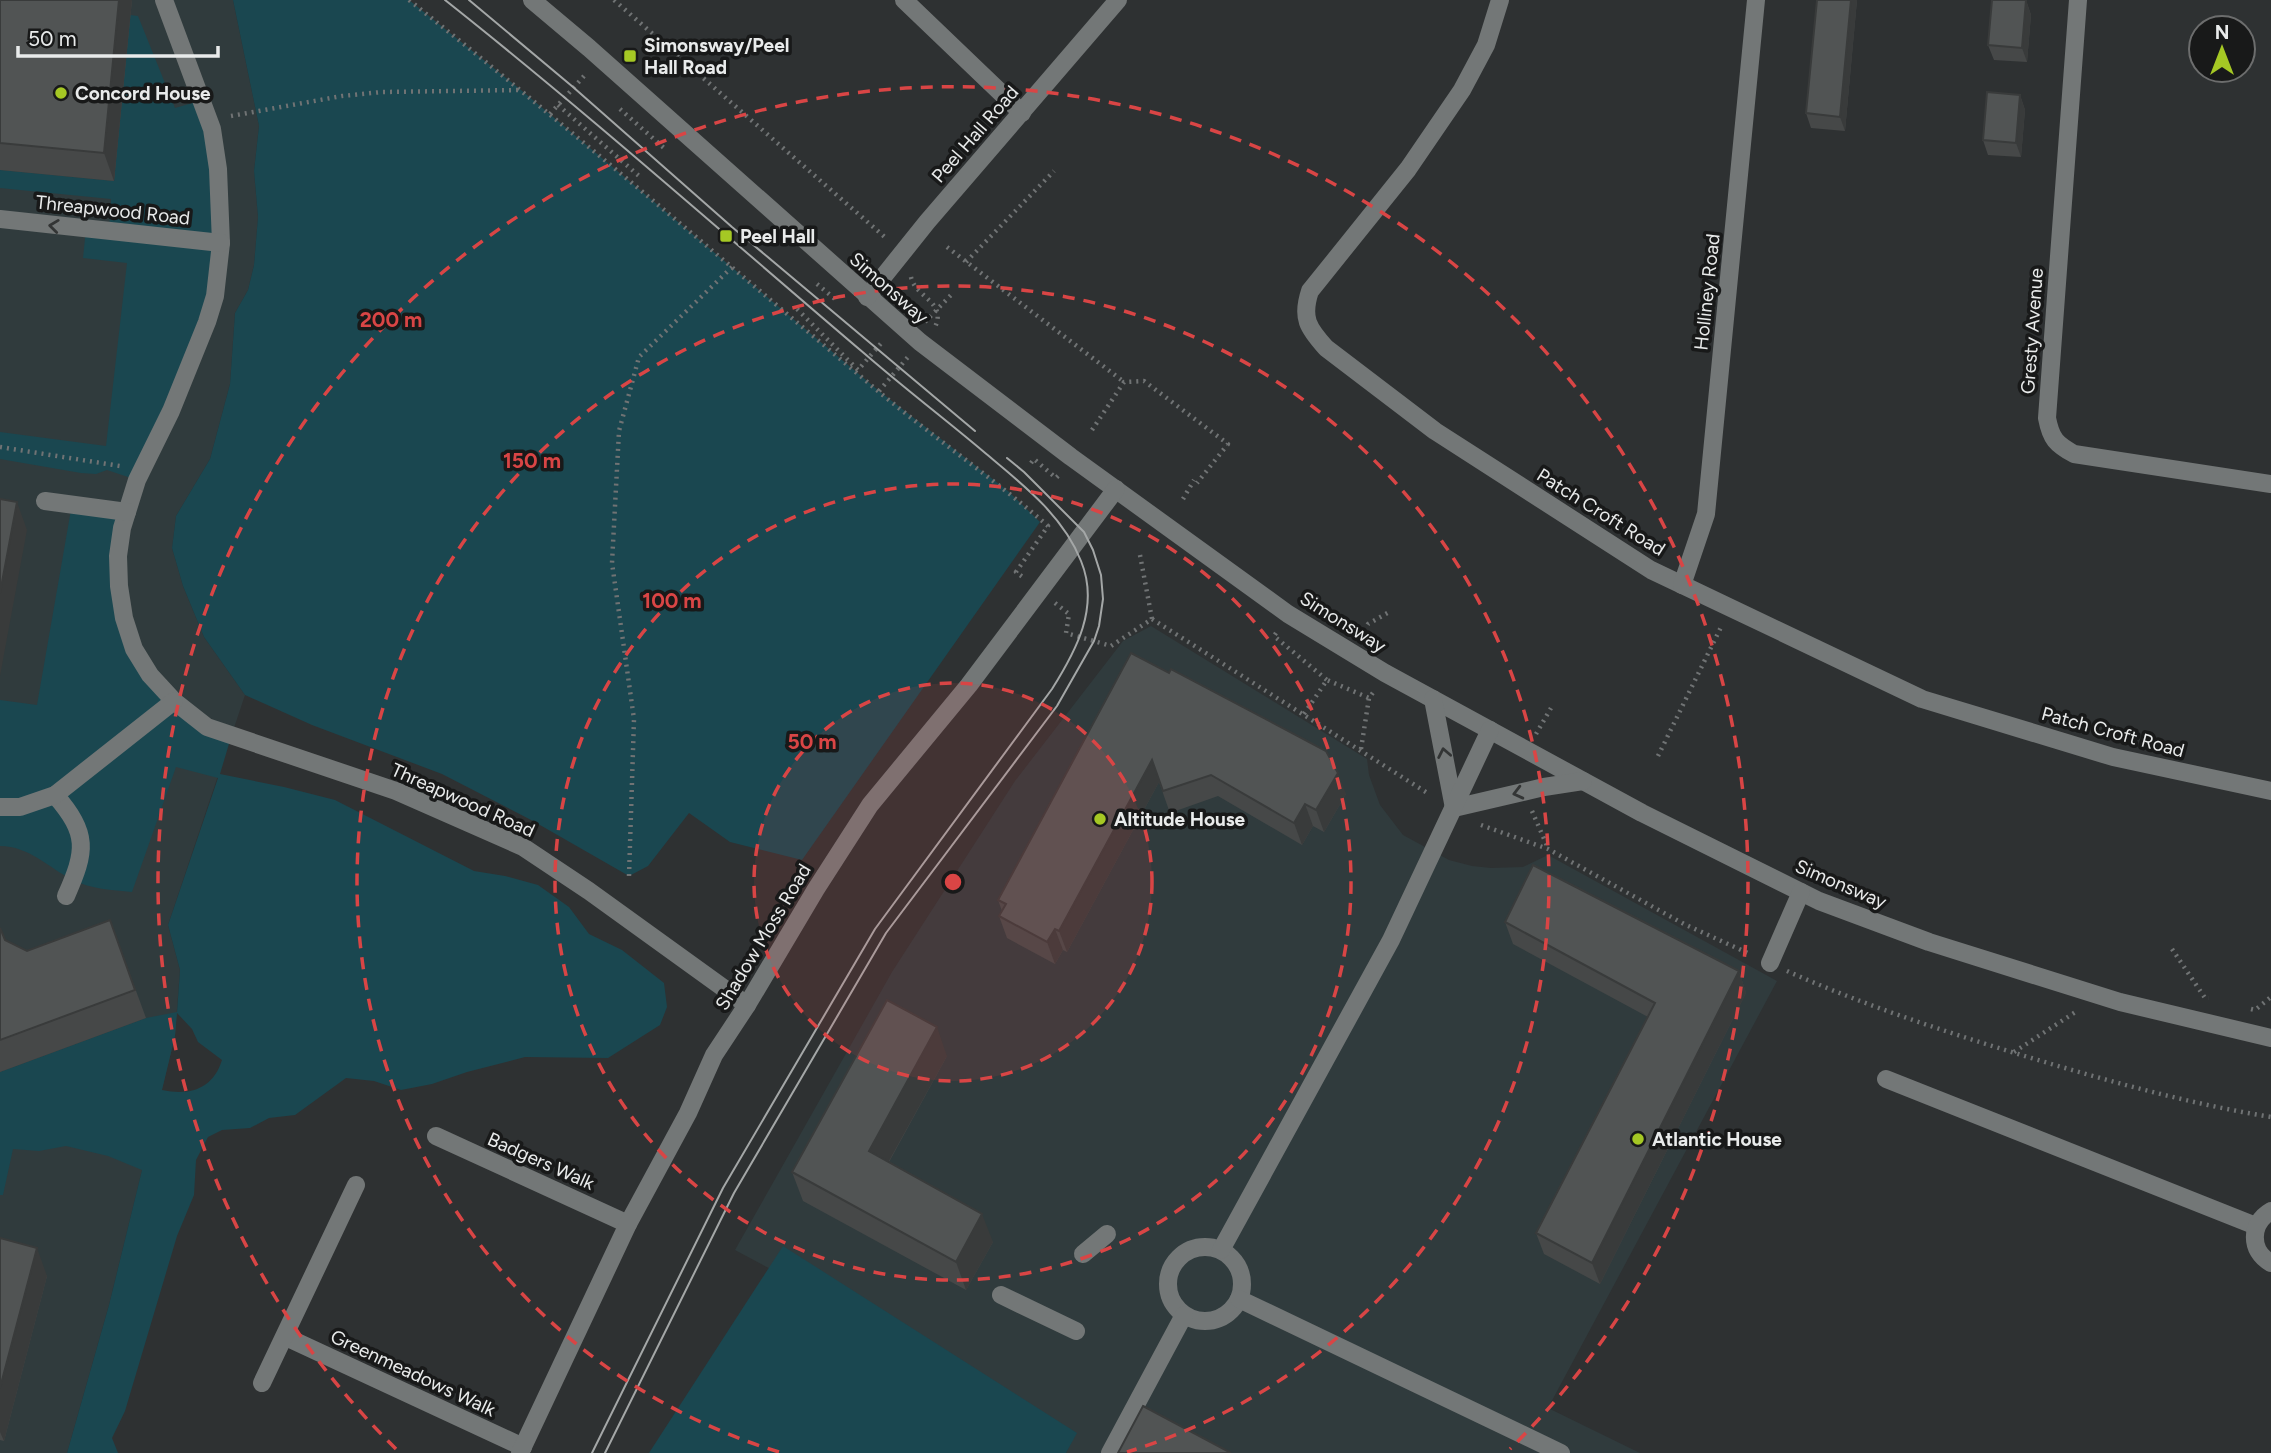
<svg xmlns="http://www.w3.org/2000/svg" width="2271" height="1453" font-family="Figtree,sans-serif">
  <style>
    .built { fill: #303b3d }
    .green { fill: #1a4750; fill-rule: evenodd }
    .lines { fill: none; stroke-linecap: round; stroke-linejoin: round }
    .path { stroke: #707374; stroke-width: 4.5; stroke-dasharray: 2 5; stroke-linecap: butt }
    .minor { stroke: #737777; stroke-width: 18 }
    .tram { stroke: #a4a7a7; stroke-width: 2 }
    .wall { fill: #464848 }
    .shaded-wall { fill: #393b3b }
    .building { fill: #515454; stroke: #393b3b; stroke-width: 2 }
    .oneway { stroke: #333535 }
    .ring { fill: none; stroke: #d94545; stroke-width: 3.5; stroke-dasharray: 12 9 }
    .poi-dot { fill: #a5c824; stroke: #181919; stroke-width: 2.5 }
    .labels { text-anchor: middle; dominant-baseline: central; stroke-width: 7; stroke-linejoin: round; paint-order: stroke }
    .poi-label { font-size: 19px; font-weight: bold; fill: #e9ebeb; stroke: #181919; text-anchor: start }
    .street-label { font-size: 19px; fill: #e9ebeb; stroke: #181919 }
    .centre { fill: #d94545; stroke: #181919; stroke-width: 3.5 }
    .ring-label { font-size: 21px; text-anchor: middle; font-weight: bold; fill: #d94545; stroke: #181919; stroke-width: 7; stroke-linejoin: round; paint-order: stroke }
  </style>
  <rect width="100%" height="100%" fill="#2e3132"/>
  <g class="built">
    <polygon points="0,0 233,0 259,126 254,171 258,217 254,265 248,290 235,313 230,384 210,459 176,516 172,548 183,586 204,637 245,695 168,925 180,970 175,1036 109,1305 67,1453 0,1453"/>
    <polygon points="1151,626 1367,759 1369,775 1380,805 1403,835 1449,860 1472,866 1491,868 1523,867 1548,855 1777,981 1548,1408 1640,1453 1066,1453 1076,1433 735,1250 892,972 1015,781 1123,641"/>
  </g>
  <g class="green">
    <polygon points="233,0 409,0 521,90 879,391 1008,491 1040,522 802,860 730,842 689,813 648,866 629,876 533,821 442,774 312,725 245,695 204,637 183,586 172,548 176,516 210,459 230,384 235,313 248,290 254,265 258,217 254,171 259,126"/>
    <polygon points="130,15 138,16 175,108 203,100 219,271 137,480 107,470 96,474 81,473 0,459 0,432 106,446 127,263 83,258 86,229 109,231 111,199 0,188 0,170 114,181"/>
    <path d="M 72,504 L 127,512 L 119,586 L 150,675 L 231,737 L 220,774 L 284,787 L 335,800 L 474,871 L 505,876 L 538,885 L 569,907 L 589,934 L 622,950 L 664,983 L 667,1007 L 660,1025 L 608,1058 L 525,1057 L 467,1072 L 432,1084 L 401,1090 L 374,1081 L 346,1078 L 295,1115 L 269,1118 L 250,1128 L 222,1130 L 208,1137 L 196,1160 L 194,1195 L 177,1236 L 125,1411 L 112,1438 L 118,1453 L 67,1453 L 109,1305 L 142,1170 L 108,1156 L 66,1146 L 39,1151 L 13,1149 L 3,1195 L 0,1195 L 0,1072 L 146,1018 L 177,1012 L 180,970 L 168,925 L 218,778 L 176,767 L 132,892 C 112,890 91,889 73,880 C 49,868 29,846 0,846 L 0,700 L 37,705 ZM 177,1013 L 192,1029 L 198,1042 L 222,1060 C 213,1089 190,1096 162,1090 L 175,1036 Z"/>
    <polygon points="783,1246 1077,1433 1066,1453 649,1453"/>
  </g>
  <g class="lines">
    <g class="path">
      <path d="M 409,0 C 568,127 722,259 878,391 C 933,437 993,478 1048,526 L 1016,572 L 1024,578"/>
      <polyline points="614,0 887,239"/>
      <polyline points="558,105 639,176"/>
      <polyline points="620,109 664,148"/>
      <polyline points="550,114 584,76"/>
      <polyline points="231,116 342,96 382,92 521,90"/>
      <polyline points="947,247 1124,382"/>
      <polyline points="966,262 1054,171"/>
      <path d="M 911,277 C 915,297 947,302 935,327"/>
      <polyline points="817,284 835,299"/>
      <polyline points="797,309 858,370 883,341"/>
      <polyline points="925,322 951,295"/>
      <polyline points="879,391 908,357"/>
      <polyline points="1092,430 1124,382 1144,381 1228,444 1197,483"/>
      <polyline points="0,447 120,466"/>
      <polyline points="1031,463 1034,459 1056,478 1059,475"/>
      <polyline points="1183,499 1194,480"/>
      <polyline points="1140,555 1152,619"/>
      <polyline points="1055,603 1069,614 1066,633 1111,646 1152,619 1429,794"/>
      <polyline points="1276,633 1274,636 1327,680"/>
      <polyline points="1361,637 1368,624 1391,611"/>
      <polyline points="1304,714 1327,680 1369,698"/>
      <polyline points="1536,734 1551,708"/>
      <polyline points="1361,749 1369,698 1375,690"/>
      <polyline points="1658,756 1722,625"/>
      <polyline points="1532,811 1548,848"/>
      <polyline points="1481,825 1548,849 1684,924 1750,954"/>
      <polyline points="629,876 634,719 612,563 619,431 639,357 732,267"/>
      <polyline points="2172,949 2205,998 2209,998"/>
      <path d="M 1787,971 C 1861,1004 1940,1030 2018,1054 C 2101,1079 2185,1103 2271,1117"/>
      <polyline points="2251,1009 2255,1010 2271,997"/>
      <polyline points="2014,1052 2077,1011"/>
    </g>
    <g class="minor">
      <polyline points="164,0 212,129 218,169 221,243 215,296 207,322 171,411 137,480 122,528 118,556 119,586 124,618 134,649 150,675 174,701 207,727 396,791 523,847 589,891 747,1005"/>
      <polyline points="532,0 589,48 920,342 1071,457 1288,614 1385,673 1642,813 1819,901 1929,942 2120,1002 2271,1038"/>
      <polyline points="904,0 1022,113"/>
      <path d="M 1500,0 L 1486,45 L 1462,90 L 1408,169 L 1310,291 C 1301,318 1308,328 1326,348 L 1435,431 L 1651,570 L 1922,699 L 2113,757 L 2271,791"/>
      <path d="M 2078,0 L 2047,418 C 2051,439 2056,444 2074,454 L 2271,484"/>
      <polyline points="0,219 221,243"/>
      <polyline points="867,297 927,222 1118,0"/>
      <polyline points="45,501 127,512"/>
      <polyline points="1682,585 1706,514 1756,0"/>
      <polyline points="1433,699 1454,808 1544,787 1583,781"/>
      <path d="M 55,795 C 89,834 86,851 66,896"/>
      <polyline points="0,807 20,807 55,795 174,701"/>
      <polyline points="1770,963 1801,892"/>
      <polyline points="1886,1079 2256,1226"/>
      <polyline points="436,1136 628,1224"/>
      <path d="M 2271,1211 C 2250,1223 2249,1251 2271,1263"/>
      <circle cx="1205" cy="1284" r="37"/>
      <polyline points="1221,1250 1391,940 1490,730"/>
      <polyline points="1083,1254 1107,1234"/>
      <polyline points="1001,1295 1076,1331"/>
      <polyline points="1239,1299 1561,1453"/>
      <polyline points="286,1337 523,1447"/>
      <polyline points="262,1383 356,1185"/>
      <polyline points="520,1453 628,1224 688,1113 714,1055 747,1005 816,889 870,805 969,685 1116,489"/>
      <polyline points="1110,1453 1184,1315"/>
    </g>
    <g class="tram">
      <path d="M 445,0 C 589,114 726,236 865,354 C 904,388 945,419 984,452 C 1021,483 1063,515 1081,561 C 1100,607 1076,651 1052,689 L 875,929 L 723,1188 L 592,1453"/>
      <polyline points="469,0 573,87 732,227 975,431"/>
      <polyline points="605,1453 734,1193 886,933 1057,706 1094,641 1099,626 1103,599 1101,575 1093,550 1084,532 1024,472 1007,458"/>
    </g>
  </g>
  <g class="wall">
    <polygon points="0,0 132,0 114,181 0,170"/>
    <polygon points="1817,0 1857,0 1845,131 1811,128 1806,113"/>
    <polygon points="2026,0 2031,15 2027,62 1994,60 1988,45"/>
    <polygon points="2020,95 2025,110 2021,157 1988,155 1983,140"/>
    <polygon points="1131,653 1346,794 1324,832 1313,826 1302,845 1218,796 1170,813 1159,782 1067,952 1063,950 1055,964 1007,938 999,916 1002,911 998,900"/>
    <polygon points="110,920 146,1018 0,1072 0,928 5,940 27,951"/>
    <polygon points="1505,922 1739,971 1746,993 1600,1284 1544,1254 1536,1233 1648,1017 1513,944"/>
    <polygon points="947,1056 889,1162 993,1242 966,1290 803,1201 792,1172"/>
    <polygon points="0,1238 47,1276 4,1441 0,1440"/>
  </g>
  <g class="shaded-wall">
    <polygon points="119,0 132,0 114,181 104,153"/>
    <polygon points="1851,0 1857,0 1845,131 1840,117"/>
    <polygon points="2026,0 2031,15 2027,62 2022,48"/>
    <polygon points="2020,95 2025,110 2021,157 2016,143"/>
    <polygon points="17,502 27,530 0,676 0,593"/>
    <polygon points="1152,760 1159,782 1067,952 1059,931"/>
    <polygon points="1338,773 1346,794 1324,832 1316,810"/>
    <polygon points="1305,804 1313,826 1302,845 1294,823"/>
    <polygon points="1055,929 1063,950 1055,964 1047,942"/>
    <polygon points="1739,971 1746,993 1600,1284 1592,1263"/>
    <polygon points="937,1027 947,1056 879,1179 869,1151"/>
    <polygon points="982,1214 993,1242 966,1290 956,1262"/>
    <polygon points="37,1248 47,1276 4,1441 0,1432 0,1388"/>
  </g>
  <g class="building">
    <polygon points="0,0 119,0 104,153 0,143"/>
    <polygon points="1817,0 1851,0 1840,117 1806,113"/>
    <polygon points="1992,0 2026,0 2022,48 1988,45"/>
    <polygon points="1987,92 2020,95 2016,143 1983,140"/>
    <polygon points="0,499 17,502 0,593"/>
    <polygon points="1131,653 1169,673 1171,669 1326,751 1338,773 1316,810 1305,804 1294,823 1211,775 1163,791 1152,760 1059,931 1055,929 1047,942 999,916 1006,904 998,900"/>
    <polygon points="1533,865 1739,971 1592,1263 1536,1233 1655,1003 1505,922"/>
    <polygon points="110,920 135,990 0,1040 0,928 5,940 27,951"/>
    <polygon points="887,1000 937,1027 869,1151 982,1214 956,1262 792,1172"/>
    <polygon points="0,1238 37,1248 0,1388"/>
    <polygon points="1143,1406 1231,1453 1118,1453"/>
  </g>
  <defs><path id="oneway-chevron" d="M-2-3.5L2.5 0L-2 3.5" fill="none" stroke-width="1.6" stroke-linecap="round" stroke-linejoin="round" transform="scale(1.75)"/></defs>
  <g class="oneway">
    <use href="#oneway-chevron" transform="translate(54 226) rotate(-173)"/>
    <use href="#oneway-chevron" transform="translate(1444 753) rotate(-101)"/>
    <use href="#oneway-chevron" transform="translate(1518 793) rotate(166)"/>
  </g>
  <circle cx="953" cy="882" r="199" fill="#d94545" fill-opacity=".12"/>
  <g class="ring">
    <circle cx="953" cy="882" r="199"/>
    <circle cx="953" cy="882" r="398"/>
    <path d="M779 1452A596 596 0 1 1 1127 1452"/>
    <path d="M396 1449A795 795 0 1 1 1510 1449"/>
  </g>
  <g class="poi-dot">
    <rect x="623" y="49" width="14" height="14" rx="3.5"/>
    <circle cx="61" cy="93" r="7"/>
    <rect x="719" y="229" width="14" height="14" rx="3.5"/>
    <circle cx="1100" cy="819" r="7"/>
    <circle cx="1638" cy="1139" r="7"/>
  </g>
  <g class="labels">
    <g class="poi-label">
      <text x="644" y="45">Simonsway/Peel<tspan x="644" dy="22">Hall Road</tspan></text>
      <text x="75" y="93">Concord House</text>
      <text x="740" y="236">Peel Hall</text>
      <text x="1114" y="819">Altitude House</text>
      <text x="1652" y="1139">Atlantic House</text>
    </g>
    <g class="street-label">
      <text transform="translate(975 134) rotate(-49)">Peel Hall Road</text>
      <text transform="translate(113 210) rotate(6)">Threapwood Road</text>
      <text transform="translate(889 288) rotate(41)">Simonsway</text>
      <text transform="translate(1707 292) rotate(-84)">Holliney Road</text>
      <text transform="translate(2032 331) rotate(-86)">Gresty Avenue</text>
      <text transform="translate(1601 512) rotate(32)">Patch Croft Road</text>
      <text transform="translate(1343 622) rotate(32)">Simonsway</text>
      <text transform="translate(2113 732) rotate(15)">Patch Croft Road</text>
      <text transform="translate(463 800) rotate(24)">Threapwood Road</text>
      <text transform="translate(1841 884) rotate(23)">Simonsway</text>
      <text transform="translate(763 937) rotate(-59)">Shadow Moss Road</text>
      <text transform="translate(541 1161) rotate(24)">Badgers Walk</text>
      <text transform="translate(413 1373) rotate(25)">Greenmeadows Walk</text>
    </g>
  </g>
  <circle cx="953" cy="882" r="10" class="centre"/>
  <g class="ring-label">
    <text x="391" y="327">200 m</text>
    <text x="532" y="468">150 m</text>
    <text x="672" y="608">100 m</text>
    <text x="812" y="749">50 m</text>
  </g>
  <g transform="translate(2222 49)"><circle r="33" fill="#181919" stroke="#6c6d6d" stroke-width="2"/>
  <path d="M0-5L12 26L0 18L-12 26Z" fill="#a5c824"/>
  <text y="-10" font-size="19" font-weight="bold" text-anchor="middle" fill="#e9ebeb">N</text>
  </g>
  <path d="M18 46v10h200v-10" fill="none" stroke="#e9ebeb" stroke-width="3.5"/>
  <text x="28" y="46" font-size="21" fill="#e9ebeb" stroke="#181919" stroke-width="5" paint-order="stroke">50 m</text>
</svg>
